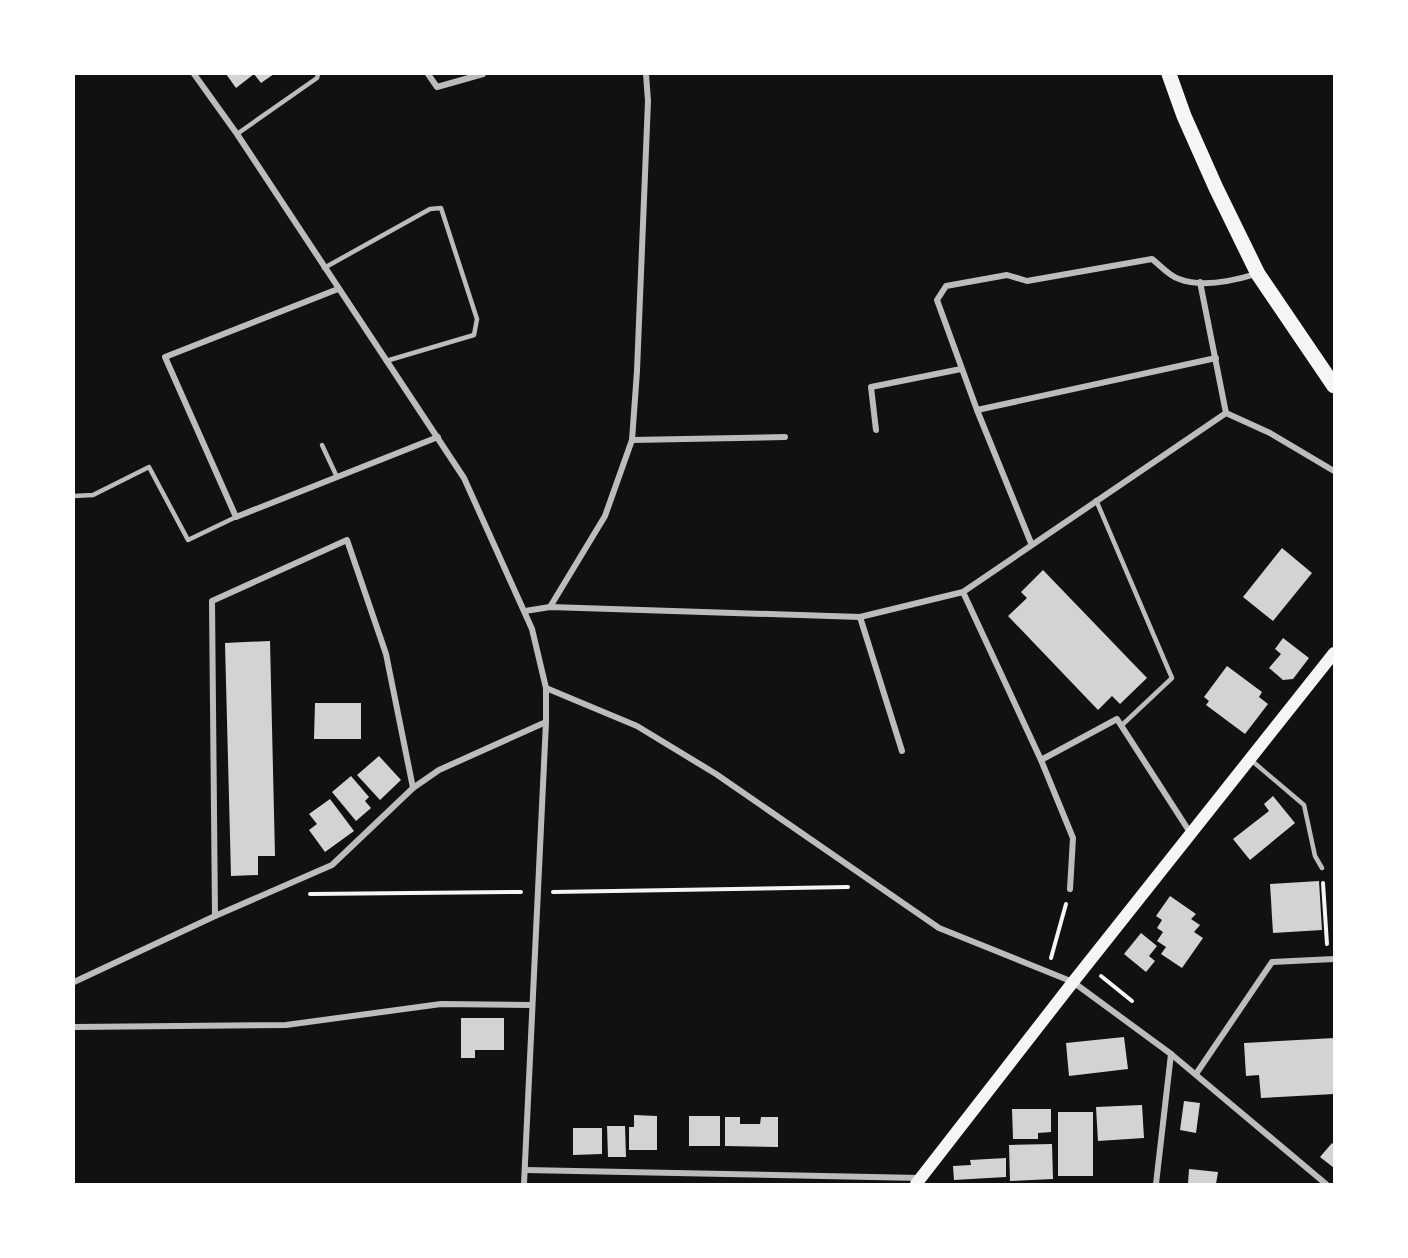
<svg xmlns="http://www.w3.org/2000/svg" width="1408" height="1258" font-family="'Exo 2',sans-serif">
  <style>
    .building { fill: #d3d3d3 }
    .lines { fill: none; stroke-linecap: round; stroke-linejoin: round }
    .path { stroke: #f5f5f5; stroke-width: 4 }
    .service { stroke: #bcbcbc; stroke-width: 4.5 }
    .minor { stroke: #bcbcbc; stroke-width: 6 }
    .secondary { stroke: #f5f5f5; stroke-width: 12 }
    .primary { stroke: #f5f5f5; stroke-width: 15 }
  </style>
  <rect width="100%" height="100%" fill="#111"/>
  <g class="building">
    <polygon points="226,74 274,74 261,83 254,74 236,88"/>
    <polygon points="1282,548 1312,573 1273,621 1243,597"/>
    <polygon points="1043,570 1147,678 1120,704 1112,696 1098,710 1008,616 1027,598 1021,592"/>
    <polygon points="1283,638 1309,658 1293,679 1283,680 1269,668 1281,654 1275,649"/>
    <polygon points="270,641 275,856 258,856 258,875 231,876 225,643"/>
    <polygon points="1227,666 1262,692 1259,697 1268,704 1245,734 1206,705 1209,701 1204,697"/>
    <polygon points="315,703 361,703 361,739 314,739"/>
    <polygon points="379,756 401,780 380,800 357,775"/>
    <polygon points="351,776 369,797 365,801 371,808 356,821 332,792"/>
    <polygon points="1273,796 1295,823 1250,860 1233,839 1269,811 1264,804"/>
    <polygon points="330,799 354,831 325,852 309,830 317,824 309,814"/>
    <polygon points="1319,881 1322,930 1273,933 1270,884"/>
    <polygon points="1170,896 1196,914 1191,919 1200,925 1194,932 1203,938 1182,968 1161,954 1166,947 1157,941 1163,932 1157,928 1162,920 1156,916"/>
    <polygon points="1141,933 1157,946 1149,956 1155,961 1146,972 1124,954"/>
    <polygon points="461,1018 504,1018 504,1050 475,1050 475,1058 461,1058"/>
    <polygon points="1124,1037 1128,1069 1069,1076 1066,1043"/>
    <polygon points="1334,1038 1334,1094 1261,1098 1259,1075 1246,1076 1244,1043"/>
    <polygon points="1184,1101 1200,1103 1196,1133 1180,1130"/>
    <polygon points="1142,1105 1144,1138 1098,1141 1096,1107"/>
    <polygon points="1012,1109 1051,1109 1051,1132 1038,1133 1038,1139 1013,1139"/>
    <rect x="1058" y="1112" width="35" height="64"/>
    <polygon points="634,1115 657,1116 657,1150 629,1150 629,1127 634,1127"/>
    <rect x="689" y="1116" width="31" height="30"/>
    <polygon points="725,1117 740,1117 740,1124 760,1124 761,1117 778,1117 778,1147 725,1146"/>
    <polygon points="607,1126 625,1126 626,1157 608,1157"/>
    <polygon points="573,1128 602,1128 602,1154 573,1155"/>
    <polygon points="1332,1143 1334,1145 1334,1168 1320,1157"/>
    <polygon points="1052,1144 1053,1179 1010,1181 1009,1145"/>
    <polygon points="1006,1158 1006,1177 954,1180 953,1166 971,1165 970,1160"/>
    <polygon points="1189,1169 1218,1172 1216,1184 1188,1184"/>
  </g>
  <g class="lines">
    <g class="path">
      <polyline points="1323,883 1327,944"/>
      <polyline points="553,892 848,887"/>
      <polyline points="310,894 521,892"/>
      <polyline points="1051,958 1066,904"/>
      <polyline points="1101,976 1132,1001"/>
    </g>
    <g class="service">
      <polyline points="237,134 317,78 318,74"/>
      <polyline points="324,268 430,209 441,208 477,319 474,335 386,361"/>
      <polyline points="322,445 337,477"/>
      <polyline points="74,496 93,495 149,467 188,540 236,517"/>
      <polyline points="1096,500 1172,678 1121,726"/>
      <polyline points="1251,760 1304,805 1315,856 1322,868"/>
    </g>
    <g class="minor">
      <polyline points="194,74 237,134 464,478 532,629 546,688 546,722 524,1184"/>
      <polyline points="428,74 437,87 483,74"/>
      <polyline points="338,289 165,357 236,517 438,437"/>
      <polyline points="977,410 1216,358"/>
      <polyline points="1226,413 1270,433 1334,471"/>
      <polyline points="876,430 871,387 961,369"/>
      <polyline points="632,440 785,437"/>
      <path d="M 1031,543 L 977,410 L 937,300 L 946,286 L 1007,275 L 1027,281 L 1152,259 C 1160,265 1169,276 1179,279 C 1202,288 1233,281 1256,274"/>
      <polyline points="963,592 1041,760 1117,719 1191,834"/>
      <polyline points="550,607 605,516 632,440 637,371 648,101 646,74"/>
      <polyline points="525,611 550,607 860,617 963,592 1226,413 1200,282"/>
      <polyline points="860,617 902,751"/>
      <polyline points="546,688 637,726 716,774 939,928 1073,982 1171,1054 1326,1184"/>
      <polyline points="1041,760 1073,838 1070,889"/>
      <polyline points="215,916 212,601 347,540 386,654 413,788"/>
      <polyline points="74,982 215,916 332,865 413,788 439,770 546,722"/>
      <polyline points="74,1027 286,1025 441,1004 531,1005"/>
      <polyline points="1196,1074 1272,962 1334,959"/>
      <polyline points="525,1170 920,1178"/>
      <polyline points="1156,1184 1171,1054"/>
    </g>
    <polyline class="secondary" points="916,1184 1073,982 1334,653"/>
    <polyline class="primary" points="1169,74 1184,116 1216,188 1258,274 1334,386"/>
  </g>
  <rect width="1408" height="1258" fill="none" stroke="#ffffff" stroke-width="150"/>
</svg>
